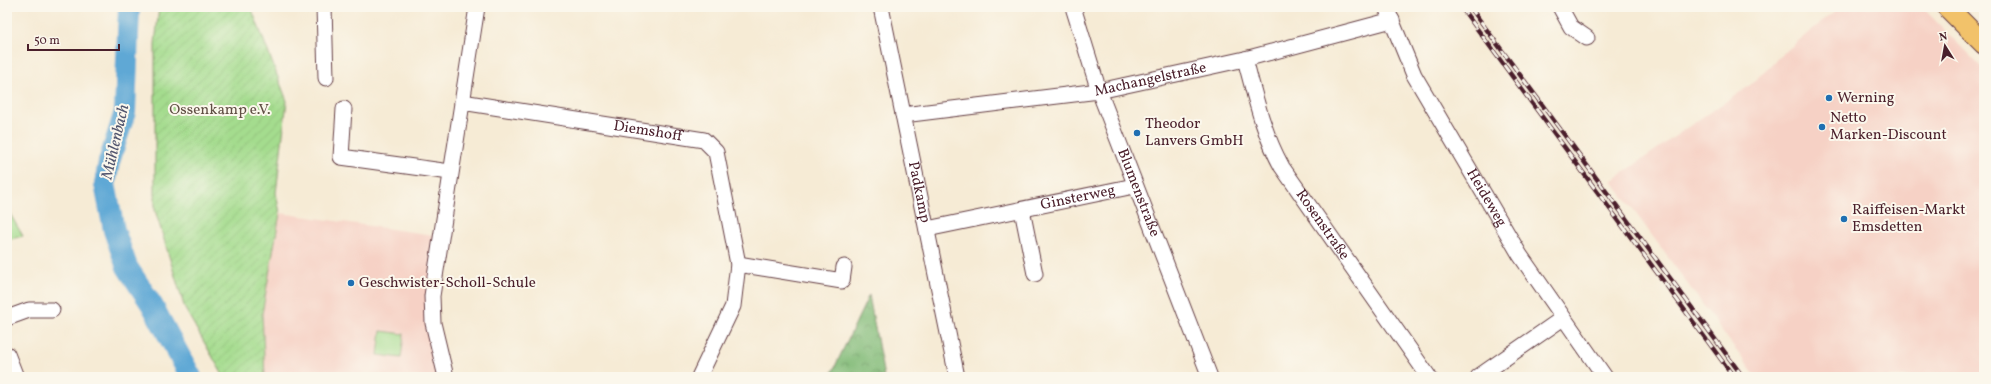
<svg xmlns="http://www.w3.org/2000/svg" width="1991" height="384" font-family="Vollkorn,serif">
  <style>
    .built { fill: #f6d1c5 }
    .green { fill: #a4dc8e; stroke: #777e5c }
    .forest { fill: url(#forest-crowns); stroke: #666e52 }
    .garden { fill: url(#garden-furrows); stroke: #777e5c }
    .lines { fill: none; stroke-linecap: round; stroke-linejoin: round }
    .river { stroke: #5ea8d5; stroke-width: 22 }
    .minor-casing { stroke: #643e44; stroke-width: 17 }
    .major-casing { stroke: #643e44; stroke-width: 22 }
    .minor { stroke: #fff; stroke-width: 15 }
    .major { stroke: #f2c26a; stroke-width: 20 }
    .rail-casing { stroke: #4a1f2b; stroke-width: 4.5 }
    .rail { stroke: #fbf7ec; stroke-width: 3; stroke-dasharray: 9; stroke-linecap: butt }
    .poi-dot { fill: #1f6fb2; stroke: #fbf7ec; stroke-width: 1.5 }
    .labels { text-anchor: middle; dominant-baseline: central; stroke-width: 4; stroke-linejoin: round; paint-order: stroke }
    .street-label { font-size: 15px; fill: #4a1f2b; stroke: #fbf7ec }
    .poi-label { font-size: 15px; fill: #4a1f2b; stroke: #fbf7ec; text-anchor: start }
    .park-label { font-size: 15px; fill: #604e44; stroke: #fbf7ec }
    .water-label { font-size: 16px; font-style: italic; fill: #52566f; stroke: #fbf7ec }
  </style>
  <defs>
    <pattern id="forest-crowns" width="20" height="18" patternUnits="userSpaceOnUse"><rect width="20" height="18" fill="#83bc79"/><path d="M2 6a3 3 0 1 1 6 0M12 15a3 3 0 1 1 6 0" fill="none" stroke="#6d9863"/></pattern>
    <pattern id="garden-furrows" width="10" height="10" patternUnits="userSpaceOnUse"><rect width="10" height="10" fill="#a4dc8e"/><path d="M-1 1l2-2M0 10L10 0M9 11l2-2" fill="none" stroke="#8fbc7b"/></pattern>
  </defs>
  <rect width="100%" height="100%" fill="#fbf7ec"/>
  <filter id="ink" filterUnits="userSpaceOnUse"><feTurbulence type="fractalNoise" baseFrequency=".025" numOctaves="2"/><feDisplacementMap in="SourceGraphic" scale="8" xChannelSelector="R" yChannelSelector="G"/><feConvolveMatrix kernelMatrix="1 2 1 2 8 2 1 2 1" color-interpolation-filters="sRGB"/></filter>
  <filter id="wash" filterUnits="userSpaceOnUse"><feTurbulence type="fractalNoise" baseFrequency=".012" numOctaves="4" result="noise"/><feDisplacementMap in="SourceGraphic" scale="16" xChannelSelector="R" yChannelSelector="G"/><feGaussianBlur stdDeviation="0.9" result="paint"/><feColorMatrix in="noise" values="0 0 0 0 0 0 0 0 0 0 0 0 0 0 0 0 0 1.4 0 .05"/><feComposite in="paint" operator="in"/></filter>
  <g filter="url(#wash)">
    <rect width="100%" height="100%" fill="#f6ebd5"/>
    <g class="built">
      <polygon points="1840,7 1922,7 1984,70 1984,377 1756,377 1612,181 1701,118 1748,87 1780,56"/>
      <polygon points="280,213 440,236 432,296 446,377 265,377 262,314"/>
    </g>
    <g class="green">
      <polygon points="7,209 23,236 7,240"/>
      <polygon points="381,331 404,334 401,358 378,355"/>
    </g>
    <polygon class="forest" points="869,295 884,377 830,377"/>
    <polygon class="garden" points="159,7 251,7 287,101 276,193 280,213 262,314 265,377 224,377 185,309 155,210 155,44"/>
    <g class="lines">
      <polyline class="river" points="129,7 125,112 109,162 105,184 114,230 127,267 152,305 191,377"/>
    </g>
  </g>
  <g filter="url(#ink)">
    <g class="lines">
      <defs>
        <g id="minor">
          <polyline points="324,7 326,78"/>
          <path id="s1" d="M 881,7 L 957,377"/>
          <path id="s2" d="M 1073,7 L 1099,91 L 1210,377"/>
          <path id="s3" d="M 1386,7 L 1414,75 L 1520,255 L 1605,377"/>
          <polyline points="1560,7 1571,27 1587,38"/>
          <path id="s4" d="M 1245,59 C 1255,96 1263,133 1282,167 L 1429,377"/>
          <path id="s5" d="M 462,102 L 704,140 L 716,152 L 738,264 L 733,306 L 699,377"/>
          <polyline points="344,109 341,157 450,172"/>
          <path id="s6" d="M 903,115 L 1099,91 L 1245,59 L 1392,20"/>
          <polyline points="1022,210 1035,274"/>
          <path id="s7" d="M 927,229 L 1134,186"/>
          <polyline points="738,264 842,281 844,267"/>
          <polyline points="7,318 29,310 52,310"/>
          <polyline points="7,354 16,377"/>
          <polyline points="446,377 433,323 432,296 477,7"/>
          <polyline points="1478,377 1563,318"/>
        </g>
        <polyline id="major" points="1947,7 1984,44"/>
      </defs>
      <use href="#minor" class="minor-casing"/>
      <use href="#major" class="major-casing"/>
      <use href="#minor" class="minor"/>
      <use href="#major" class="major"/>
      <defs>
        <g id="rail">
          <polyline points="1461,7 1734,377"/>
          <polyline points="1470,7 1743,377"/>
        </g>
      </defs>
      <use href="#rail" class="rail-casing"/>
      <use href="#rail" class="rail"/>
    </g>
  </g>
  <g class="poi-dot">
    <circle cx="1829" cy="98" r="4"/>
    <circle cx="1822" cy="127" r="4"/>
    <circle cx="1137" cy="133" r="4"/>
    <circle cx="1844" cy="219" r="4"/>
    <circle cx="351" cy="283" r="4"/>
  </g>
  <g class="labels">
    <g class="street-label">
      <text stroke="none"><textPath href="#s6" startOffset="250">Machangelstraße</textPath></text>
      <text stroke="none"><textPath href="#s5" startOffset="188">Diemshoff</textPath></text>
      <text stroke="none"><textPath href="#s1" startOffset="189">Padkamp</textPath></text>
      <text stroke="none"><textPath href="#s2" startOffset="197">Blumenstraße</textPath></text>
      <text stroke="none"><textPath href="#s3" startOffset="216">Heideweg</textPath></text>
      <text stroke="none"><textPath href="#s7" startOffset="154">Ginsterweg</textPath></text>
      <text stroke="none"><textPath href="#s4" startOffset="185">Rosenstraße</textPath></text>
    </g>
    <g class="poi-label">
      <text x="1837" y="98">Werning</text>
      <text x="1830" y="118">Netto<tspan x="1830" dy="17">Marken-Discount</tspan></text>
      <text x="1145" y="124">Theodor<tspan x="1145" dy="17">Lanvers GmbH</tspan></text>
      <text x="1852" y="210">Raiffeisen-Markt<tspan x="1852" dy="17">Emsdetten</tspan></text>
      <text x="359" y="283">Geschwister-Scholl-Schule</text>
    </g>
    <g class="park-label">
      <text x="220" y="110">Ossenkamp e.V.</text>
    </g>
    <g class="water-label">
      <text transform="translate(116 142) rotate(-77)">Mühlenbach</text>
    </g>
  </g>
  <rect width="1991" height="384" fill="none" stroke="#fbf7ec" stroke-width="24"/>
  <g transform="translate(1945 46) rotate(349)" stroke="#fbf7ec" stroke-width="3" paint-order="stroke">
  <path d="M0-3L7 15L0 10L-7 15Z" fill="#4a1f2b"/>
  <text y="-6" font-size="11" font-weight="bold" text-anchor="middle" fill="#4a1f2b">N</text>
  </g>
  <path d="M28 44v6h91v-6" fill="none" stroke="#4a1f2b" stroke-width="2"/>
  <text x="34" y="44" font-size="12" fill="#4a1f2b" stroke="#fbf7ec" stroke-width="3" paint-order="stroke">50 m</text>
</svg>
